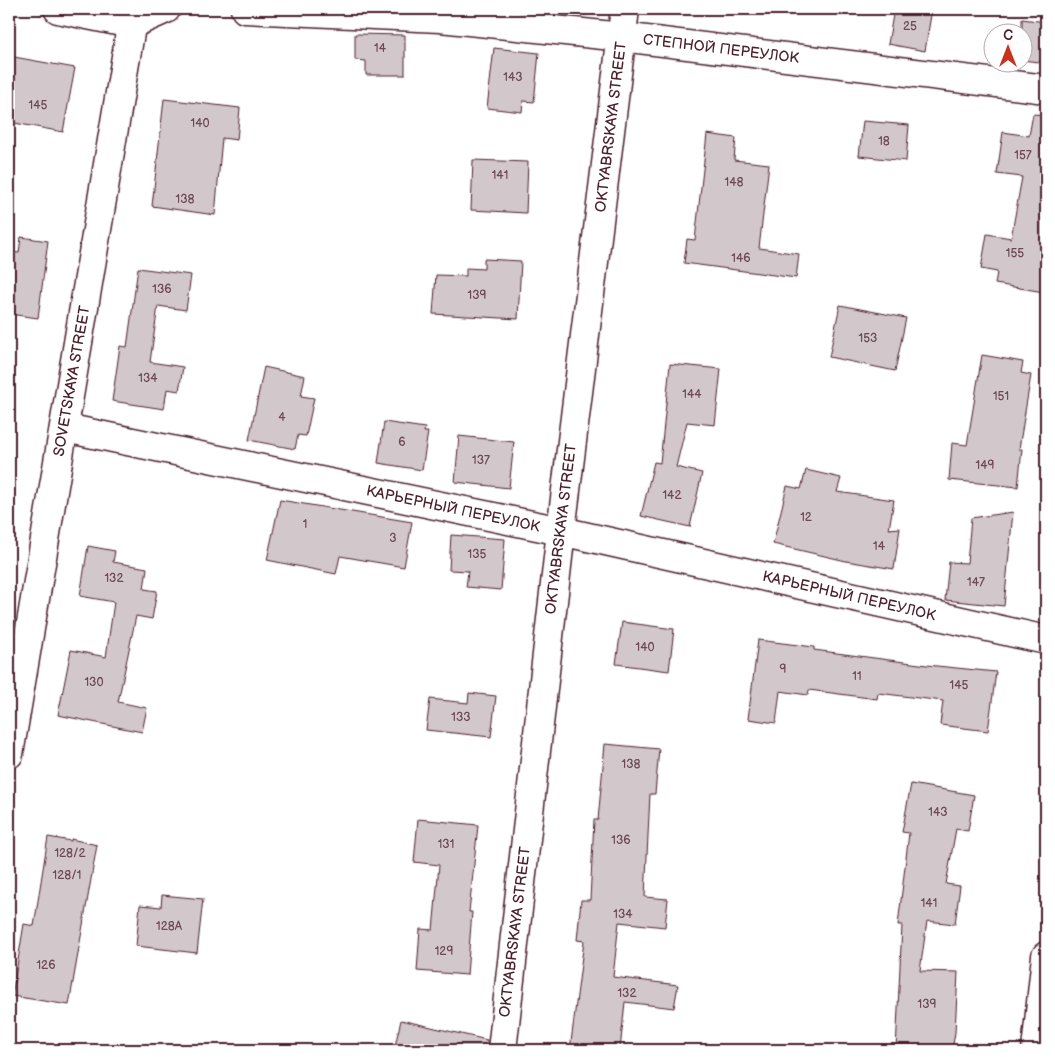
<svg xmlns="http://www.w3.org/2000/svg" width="1055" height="1059" font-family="'Balsamiq Sans',sans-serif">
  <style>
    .building { fill: #d2c7cb; stroke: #4a1f2b }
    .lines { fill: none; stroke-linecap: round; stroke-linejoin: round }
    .minor-casing { stroke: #4a1f2b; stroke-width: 31 }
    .secondary-casing { stroke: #4a1f2b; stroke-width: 31 }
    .minor { stroke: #fff; stroke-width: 28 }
    .secondary { stroke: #fff; stroke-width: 28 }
    .labels { text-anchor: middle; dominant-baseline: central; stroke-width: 4; stroke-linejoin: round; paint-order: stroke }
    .number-label { font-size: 12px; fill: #6c4953 }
    .street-label { font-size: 15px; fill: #4a1f2b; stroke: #fff }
  </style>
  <rect width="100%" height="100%" fill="#fff"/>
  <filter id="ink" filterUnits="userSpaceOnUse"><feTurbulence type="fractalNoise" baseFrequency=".02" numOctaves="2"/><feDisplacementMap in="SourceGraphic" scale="10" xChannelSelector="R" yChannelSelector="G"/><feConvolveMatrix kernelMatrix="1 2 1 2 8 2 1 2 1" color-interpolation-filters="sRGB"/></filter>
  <g filter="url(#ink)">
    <g class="building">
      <polygon points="894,9 932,9 925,51 888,44"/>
      <polygon points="1022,19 1046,22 1046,63 1022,60"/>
      <polygon points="355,34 405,35 405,75 366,75 366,61 355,60"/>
      <polygon points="494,48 539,53 534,102 523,101 522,112 487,108"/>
      <polygon points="14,57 75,68 63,132 9,122 9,89"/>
      <polygon points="164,99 240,108 237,140 222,138 215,215 152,206"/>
      <polygon points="1033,114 1046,115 1046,279 1044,292 995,284 997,272 981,269 987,234 1011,238 1022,177 997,174 1003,132 1029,136"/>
      <polygon points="863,121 909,125 906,161 859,156"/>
      <polygon points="707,134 736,138 734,160 769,164 759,248 799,254 796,278 684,263 687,239 695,240"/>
      <polygon points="473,160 528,162 526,213 471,210"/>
      <polygon points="21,237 48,241 38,318 9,314 9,252 19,253"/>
      <polygon points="484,259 521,261 518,319 433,314 436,275 466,276 466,268 484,269"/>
      <polygon points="138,268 191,275 186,310 158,306 150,362 183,367 179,391 167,389 164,409 112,401 120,346 127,347"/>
      <polygon points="840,305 906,318 895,371 829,357"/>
      <polygon points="982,355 1023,362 1021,373 1031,375 1019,449 1022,449 1018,487 949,480 952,443 967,445"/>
      <polygon points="670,364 721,369 715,425 687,422 676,467 702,473 690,527 641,516 654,462 660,463"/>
      <polygon points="264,367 305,376 301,396 314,398 306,436 298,435 295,449 249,440"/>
      <polygon points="384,422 425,428 424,432 428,432 422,470 378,463"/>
      <polygon points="459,436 514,442 509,488 455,482"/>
      <polygon points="806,470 841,478 837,492 894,500 889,529 900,528 894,569 846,561 773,544 787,486 801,489"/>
      <polygon points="280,500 412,522 404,567 340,556 336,574 267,560"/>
      <polygon points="1013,512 1004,606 945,600 949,562 967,563 971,518"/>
      <polygon points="451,535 505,539 501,590 466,587 468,571 449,570"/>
      <polygon points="88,546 115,551 113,562 147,568 144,589 157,591 152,619 136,616 118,702 147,708 142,732 58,715 71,650 106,657 114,602 80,596"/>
      <polygon points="622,622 674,629 669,671 616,664"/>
      <polygon points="758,640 814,647 814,650 927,665 996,672 988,731 940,725 943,701 878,693 877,699 809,690 808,695 780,691 776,723 748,719"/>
      <polygon points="469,693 496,696 491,737 426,730 430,699 468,703"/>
      <polygon points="605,744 659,749 655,794 650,794 645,897 668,899 665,927 619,922 613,977 678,985 674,1008 625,1002 620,1050 570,1050 584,941 577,940 581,900 590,900 594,820 598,820"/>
      <polygon points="911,784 974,795 968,831 956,829 946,884 960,886 955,924 927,921 920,971 958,972 955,1033 952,1050 896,1050 902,925 898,925 909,833 902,832"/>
      <polygon points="418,819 478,825 469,912 472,912 467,975 417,971 420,929 433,930 439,865 414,862"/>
      <polygon points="48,837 71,841 71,839 97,845 69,1005 12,996 24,924 34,926"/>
      <polygon points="162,895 203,899 197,953 136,946 140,905 161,907"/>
      <polygon points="401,1020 487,1040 487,1050 394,1050"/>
    </g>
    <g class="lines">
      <defs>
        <g id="minor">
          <polyline points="58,9 132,24 166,9"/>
          <polyline points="245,9 440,18 622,37 1046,89"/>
          <polyline points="65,428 561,531 1046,640"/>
          <polyline points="502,1050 561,531 625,9"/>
          <polyline points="1036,1050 1046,956"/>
        </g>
        <polyline id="secondary" points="9,754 134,9"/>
      </defs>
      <use href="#minor" class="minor-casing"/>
      <use href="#secondary" class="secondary-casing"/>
      <use href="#minor" class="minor"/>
      <use href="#secondary" class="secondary"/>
    </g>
  </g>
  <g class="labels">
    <g class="number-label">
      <text x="910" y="26">25</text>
      <text x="380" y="48">14</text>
      <text x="513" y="77">143</text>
      <text x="38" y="105">145</text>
      <text x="200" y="123">140</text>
      <text x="884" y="141">18</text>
      <text x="1023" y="155">157</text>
      <text x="500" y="175">141</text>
      <text x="734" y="182">148</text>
      <text x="185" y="199">138</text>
      <text x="1015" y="253">155</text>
      <text x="741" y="258">146</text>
      <text x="162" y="289">136</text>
      <text x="477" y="295">139</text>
      <text x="868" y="338">153</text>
      <text x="148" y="378">134</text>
      <text x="692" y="394">144</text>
      <text x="1001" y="396">151</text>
      <text x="282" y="417">4</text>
      <text x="402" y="442">6</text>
      <text x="481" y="460">137</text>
      <text x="985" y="465">149</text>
      <text x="672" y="495">142</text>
      <text x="806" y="517">12</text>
      <text x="305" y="524">1</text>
      <text x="393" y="538">3</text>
      <text x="879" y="546">14</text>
      <text x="477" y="554">135</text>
      <text x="114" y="578">132</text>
      <text x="976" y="582">147</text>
      <text x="645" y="647">140</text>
      <text x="783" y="669">9</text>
      <text x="857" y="676">11</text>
      <text x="94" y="682">130</text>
      <text x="959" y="685">145</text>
      <text x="461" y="717">133</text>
      <text x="631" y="764">138</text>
      <text x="938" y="812">143</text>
      <text x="621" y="840">136</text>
      <text x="446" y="844">131</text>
      <text x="70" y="853">128/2</text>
      <text x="67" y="875">128/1</text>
      <text x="929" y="903">141</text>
      <text x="623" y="914">134</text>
      <text x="169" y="926">128А</text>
      <text x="444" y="951">129</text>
      <text x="46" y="965">126</text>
      <text x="627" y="993">132</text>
      <text x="927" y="1004">139</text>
    </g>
    <g class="street-label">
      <text transform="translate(721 49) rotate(7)">СТЕПНОЙ ПЕРЕУЛОК</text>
      <text transform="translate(611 127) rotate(-83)">OKTYABRSKAYA STREET</text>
      <text transform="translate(72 381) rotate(-80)">SOVETSKAYA STREET</text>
      <text transform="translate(453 509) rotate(12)">КАРЬЕРНЫЙ ПЕРЕУЛОК</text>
      <text transform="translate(561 529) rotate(-83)">OKTYABRSKAYA STREET</text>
      <text transform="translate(849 596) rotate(13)">КАРЬЕРНЫЙ ПЕРЕУЛОК</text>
      <text transform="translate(515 932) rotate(-83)">OKTYABRSKAYA STREET</text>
    </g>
  </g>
  <rect width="1055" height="1059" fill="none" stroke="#fff" stroke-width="30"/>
  <rect x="15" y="15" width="1025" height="1029" fill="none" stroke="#4a1f2b" stroke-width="2" filter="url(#ink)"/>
  <g transform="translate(1008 48)"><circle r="24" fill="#ffffff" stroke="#b7a5aa"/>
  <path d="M0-4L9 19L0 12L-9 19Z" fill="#c8321e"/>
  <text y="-8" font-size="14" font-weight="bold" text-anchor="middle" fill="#4a1f2b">С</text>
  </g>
</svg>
